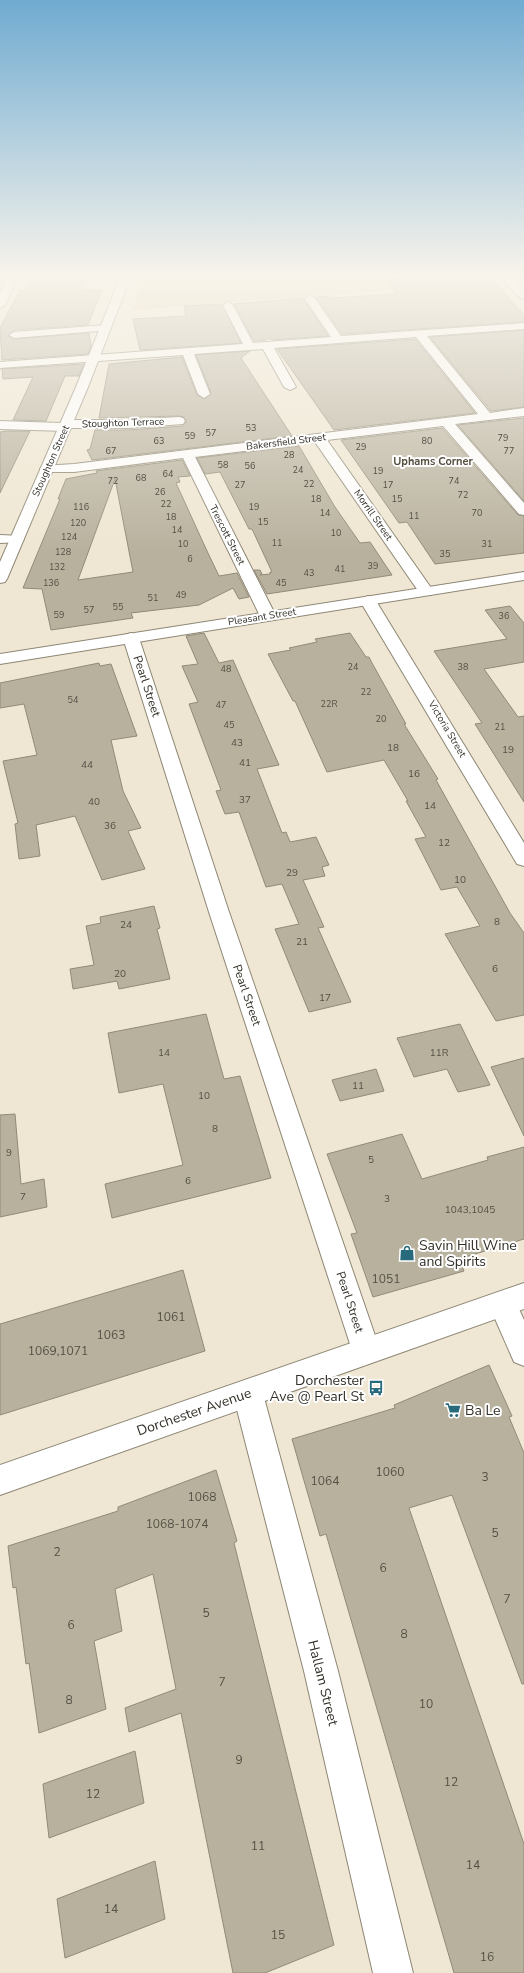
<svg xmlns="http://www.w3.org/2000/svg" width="524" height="1973" font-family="'Nunito Sans',sans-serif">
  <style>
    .green { fill: #ddcda5 }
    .building { fill: #b8b19e; stroke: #918a78; fill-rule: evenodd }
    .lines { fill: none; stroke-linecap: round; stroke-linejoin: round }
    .street-casing { stroke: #8d8674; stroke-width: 2 }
    .secondary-casing { stroke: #8d8674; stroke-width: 2 }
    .primary-casing { stroke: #8d8674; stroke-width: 2 }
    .path { stroke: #a6a091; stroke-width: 1; stroke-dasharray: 1 1; stroke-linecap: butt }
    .street { fill: #fff; fill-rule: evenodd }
    .secondary { fill: #fff; fill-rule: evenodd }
    .primary { fill: #fff; fill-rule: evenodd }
    .labels { text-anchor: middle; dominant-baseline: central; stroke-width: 4; stroke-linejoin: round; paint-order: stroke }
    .far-number-label { font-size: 9px; fill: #545045 }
    .far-street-label { font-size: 10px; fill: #322f27; stroke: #fff }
    .number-label { font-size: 10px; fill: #545045 }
    .far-neighbourhood-label { font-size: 11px; font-weight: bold; fill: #564f3f; stroke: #fff }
    .street-label { font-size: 12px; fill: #322f27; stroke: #fff }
    .near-number-label { font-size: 12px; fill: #545045 }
    .near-poi-label { font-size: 14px; fill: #322f27; stroke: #fff; text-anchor: start }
    .near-street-label { font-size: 14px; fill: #322f27; stroke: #fff }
  </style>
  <rect width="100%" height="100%" fill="#efe7d3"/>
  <polygon class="green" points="143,276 432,276 441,286 132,310"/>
  <g class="building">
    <polygon points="33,276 86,276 81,290 102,290 88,325 14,330 8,336 14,339 89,333 91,346 88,354 2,360 0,328 20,290 25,290"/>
    <polygon points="441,276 489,276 524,315 524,322 342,334 316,297 329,296 331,298 396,294 386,279"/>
    <polygon points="304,298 304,300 328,336 271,340 269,338 266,340 254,341 234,304"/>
    <polygon points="222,304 241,343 140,350 133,319 186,316 184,306"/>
    <polygon points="524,330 524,407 491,411 430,337"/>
    <polygon points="415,339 475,413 334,430 277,349"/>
    <polygon points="250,351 241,358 292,436 92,460 87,450 90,449 95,430 128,430 183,426 186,422 184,417 179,416 99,418 109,364 182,357 197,395 205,399 211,393 196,355"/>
    <polygon points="84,364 79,376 65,376 46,421 13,420 33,377 3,379 2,369"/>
    <polygon points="524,418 524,501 458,425"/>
    <polygon points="442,428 518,515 524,516 524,553 435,564 407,522 399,523 341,440"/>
    <polygon points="7,431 30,431 0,493 0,432"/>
    <polygon points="299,446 335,507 360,543 370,542 392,575 267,594 254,570 260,570 262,574 260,575 270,574 270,572 272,572 252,529 249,529 220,472 205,474 197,458"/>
    <path d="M 182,460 L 190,476 L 178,477 L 180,482 L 176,483 L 207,551 L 219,576 L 237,573 L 249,597 L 239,599 L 233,588 L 199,605 L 131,613 L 133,618 L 51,630 L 42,589 L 23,588 L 60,499 L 58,499 L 66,479 L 97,473 L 96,471 ZM 115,479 L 133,572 L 78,580 Z"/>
    <polygon points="510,606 524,623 524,662 484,669 518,717 524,716 524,802 475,724 482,723 434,651 507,639 485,610"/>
    <polygon points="204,633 219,663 233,660 279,765 257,769 282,833 286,832 290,842 316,837 329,865 322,867 325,876 303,880 324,927 318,928 351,1002 309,1012 275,929 299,924 282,884 266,887 239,812 225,814 216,791 221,790 189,704 198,702 182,666 198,664 186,636"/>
    <polygon points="350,633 366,657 369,657 372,663 406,724 404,724 438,779 436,780 510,913 524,933 524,1015 496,1021 445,934 480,926 457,887 441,890 415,839 426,837 406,801 408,801 384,760 327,772 295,701 293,701 268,654 291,650 289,648 317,642 315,639"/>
    <polygon points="99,663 100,666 111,664 137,736 111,740 123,791 141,828 128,831 145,869 102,880 75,816 36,825 40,856 19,859 15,824 18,823 3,761 37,755 24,704 0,708 0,683"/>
    <polygon points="154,906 160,928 157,929 170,979 119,989 117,981 73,989 70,969 94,965 86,926 101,923 100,917"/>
    <polygon points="206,1014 224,1079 240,1076 271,1178 112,1218 105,1184 183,1165 163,1084 119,1093 108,1033"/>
    <polygon points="460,1024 490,1085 458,1092 447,1069 414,1077 397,1038"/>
    <polygon points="524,1058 524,1136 491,1067"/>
    <polygon points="376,1069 384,1091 340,1101 332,1080"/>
    <polygon points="15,1114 21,1184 44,1179 47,1207 0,1217 0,1115"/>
    <polygon points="402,1134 422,1179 488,1160 487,1157 524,1147 524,1239 459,1259 464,1271 373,1297 351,1234 357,1233 327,1154"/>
    <polygon points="183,1270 205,1351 0,1415 0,1324"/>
    <polygon points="489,1365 512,1416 509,1417 524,1453 524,1684 522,1684 452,1495 409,1508 524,1844 524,1973 454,1973 326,1534 320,1536 292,1439 395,1408 394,1405"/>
    <polygon points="216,1470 237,1541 234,1543 334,1945 265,1973 233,1973 181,1713 129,1732 125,1708 176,1689 153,1574 115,1589 122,1631 94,1641 106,1709 39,1733 29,1663 26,1664 16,1587 13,1588 8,1546 118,1511 118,1507"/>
    <polygon points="135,1751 144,1803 49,1838 43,1784"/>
    <polygon points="155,1861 165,1919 65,1958 57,1899"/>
  </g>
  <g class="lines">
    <defs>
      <g id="street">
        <polygon points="8,276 18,276 5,305 0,308 0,294"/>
        <polygon points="500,276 511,276 524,290 524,299 520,298"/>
        <polygon points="310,296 314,297 341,336 524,323 524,329 427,336 490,413 524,408 524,416 455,424 524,503 524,515 519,514 443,426 327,440 434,592 431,595 421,595 315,442 195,457 276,616 274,619 262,619 260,616 183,458 74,472 42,472 40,469 42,466 74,464 478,414 416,337 274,348 296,387 290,390 284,387 263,349 194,354 210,394 204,398 198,394 183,355 0,368 0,362 243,344 223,305 228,302 233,305 253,343 331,337 305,299"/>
        <polygon points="106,325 110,326 111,328 110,330 14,338 9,335 14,332"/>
        <polygon points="179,417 183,418 185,421 183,424 128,428 72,428 66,431 0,429 0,421 61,423 67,420 128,420"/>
        <polygon points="0,535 22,536 24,539 22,542 0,543"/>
        <polygon points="368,596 373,598 376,601 524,843 524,866 517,864 360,601 363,598"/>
        <polygon points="131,633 137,635 139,638 229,912 380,1350 376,1360 366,1364 356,1360 352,1350 209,912 123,638 125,635"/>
        <polygon points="503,1292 513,1296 524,1320 524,1366 514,1362 489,1305 493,1296"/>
        <polygon points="248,1379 258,1384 263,1394 338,1671 413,1973 373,1973 304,1671 233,1394 238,1384"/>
      </g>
      <g id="secondary">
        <polygon points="121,276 131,276 88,387 7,579 5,582 0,583 0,562 76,387"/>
        <polygon points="524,572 524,580 0,664 0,654"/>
      </g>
      <polygon id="primary" points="524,1283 524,1309 0,1495 0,1465"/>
    </defs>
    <use href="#street" class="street-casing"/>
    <use href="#secondary" class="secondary-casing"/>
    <use href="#primary" class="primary-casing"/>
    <polyline class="path" points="29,283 102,285"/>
    <use href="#street" class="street"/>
    <use href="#secondary" class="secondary"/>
    <use href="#primary" class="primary"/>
  </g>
  <linearGradient id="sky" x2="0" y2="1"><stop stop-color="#70abd1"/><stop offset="0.5" stop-color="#f8f4eb"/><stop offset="1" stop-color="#f8f4eb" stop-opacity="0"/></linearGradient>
  <rect width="524" height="552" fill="url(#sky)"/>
  <defs>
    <symbol id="shop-bare" viewBox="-9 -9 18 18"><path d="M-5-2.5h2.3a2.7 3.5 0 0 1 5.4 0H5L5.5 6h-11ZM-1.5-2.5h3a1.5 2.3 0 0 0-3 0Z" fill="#276a7c" stroke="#fff" stroke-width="2.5" paint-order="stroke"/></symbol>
    <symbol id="bus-bare" viewBox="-9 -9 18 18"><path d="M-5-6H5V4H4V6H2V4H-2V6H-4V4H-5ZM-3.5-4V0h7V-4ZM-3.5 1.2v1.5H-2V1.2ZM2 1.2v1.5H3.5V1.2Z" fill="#276a7c" stroke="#fff" stroke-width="2.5" paint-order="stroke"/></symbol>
    <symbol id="supermarket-bare" viewBox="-9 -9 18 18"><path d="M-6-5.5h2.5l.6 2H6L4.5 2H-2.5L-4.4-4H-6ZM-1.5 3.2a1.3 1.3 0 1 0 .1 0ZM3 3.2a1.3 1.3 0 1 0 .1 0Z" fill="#276a7c" stroke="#fff" stroke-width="2.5" paint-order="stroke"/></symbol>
  </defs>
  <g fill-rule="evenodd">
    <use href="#shop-bare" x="396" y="1242" width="22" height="22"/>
    <use href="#bus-bare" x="365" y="1377" width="22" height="22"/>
    <use href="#supermarket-bare" x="442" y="1399" width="22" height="22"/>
  </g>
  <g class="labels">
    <g class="far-number-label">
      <text x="251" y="428">53</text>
      <text x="211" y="433">57</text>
      <text x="190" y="436">59</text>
      <text x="503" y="438">79</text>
      <text x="159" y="441">63</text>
      <text x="427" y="441">80</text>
      <text x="361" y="447">29</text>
      <text x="111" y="451">67</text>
      <text x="509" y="451">77</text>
      <text x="289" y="455">28</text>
      <text x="223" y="465">58</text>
      <text x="250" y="466">56</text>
      <text x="298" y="470">24</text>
      <text x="378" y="471">19</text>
      <text x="168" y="474">64</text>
      <text x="141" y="478">68</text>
      <text x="113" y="481">72</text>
      <text x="454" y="481">74</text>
      <text x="309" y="484">22</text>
      <text x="240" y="485">27</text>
      <text x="388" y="485">17</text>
      <text x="160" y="492">26</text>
      <text x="463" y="495">72</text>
      <text x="316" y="499">18</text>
      <text x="397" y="499">15</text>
      <text x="166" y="504">22</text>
      <text x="81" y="507">116</text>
      <text x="254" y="507">19</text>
      <text x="325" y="513">14</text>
      <text x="477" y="513">70</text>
      <text x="414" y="516">11</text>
      <text x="171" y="517">18</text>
      <text x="263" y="522">15</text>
      <text x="78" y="523">120</text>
      <text x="177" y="530">14</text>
      <text x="336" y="533">10</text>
      <text x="69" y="537">124</text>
      <text x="277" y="543">11</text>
      <text x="183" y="544">10</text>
      <text x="487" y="544">31</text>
      <text x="63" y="552">128</text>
      <text x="445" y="554">35</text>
      <text x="190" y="559">6</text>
      <text x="373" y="566">39</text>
      <text x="57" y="567">132</text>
      <text x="340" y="569">41</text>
      <text x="309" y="573">43</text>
      <text x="51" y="583">136</text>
      <text x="281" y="583">45</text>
      <text x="181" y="595">49</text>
      <text x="153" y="598">51</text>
      <text x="118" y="607">55</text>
      <text x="89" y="610">57</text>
      <text x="59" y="615">59</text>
      <text x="504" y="616">36</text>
      <text x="353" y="667">24</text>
      <text x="463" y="667">38</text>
      <text x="226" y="669">48</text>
      <text x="366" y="692">22</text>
      <text x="73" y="700">54</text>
      <text x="329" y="704">22R</text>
      <text x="221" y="705">47</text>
      <text x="381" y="719">20</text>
      <text x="229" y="725">45</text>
      <text x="500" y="727">21</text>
    </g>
    <g class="far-street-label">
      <text transform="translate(123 423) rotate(-2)">Stoughton Terrace</text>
      <text transform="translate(286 442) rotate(-7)">Bakersfield Street</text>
      <text transform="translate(51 461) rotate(-66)">Stoughton Street</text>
      <text transform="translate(373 515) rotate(55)">Morrill Street</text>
      <text transform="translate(227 535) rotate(63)">Trescott Street</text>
      <text transform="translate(262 617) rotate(-9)">Pleasant Street</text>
      <text transform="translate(447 729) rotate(59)">Victoria Street</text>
    </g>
    <g class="number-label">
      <text x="237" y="743">43</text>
      <text x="393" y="748">18</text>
      <text x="508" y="750">19</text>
      <text x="245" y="763">41</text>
      <text x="87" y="765">44</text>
      <text x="414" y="774">16</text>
      <text x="245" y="800">37</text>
      <text x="94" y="802">40</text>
      <text x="430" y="806">14</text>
      <text x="110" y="826">36</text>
      <text x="444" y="843">12</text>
      <text x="292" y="873">29</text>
      <text x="460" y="880">10</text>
      <text x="497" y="922">8</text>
      <text x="126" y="925">24</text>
      <text x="302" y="942">21</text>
      <text x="495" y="969">6</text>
      <text x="120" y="974">20</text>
      <text x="325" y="998">17</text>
      <text x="164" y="1053">14</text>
      <text x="439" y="1053">11R</text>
      <text x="358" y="1086">11</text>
      <text x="204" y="1096">10</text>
      <text x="215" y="1129">8</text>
      <text x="9" y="1153">9</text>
      <text x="371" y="1160">5</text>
      <text x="188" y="1181">6</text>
      <text x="23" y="1197">7</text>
      <text x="387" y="1199">3</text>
      <text x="470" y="1210">1043,1045</text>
    </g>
    <g class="far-neighbourhood-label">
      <text x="433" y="461">Uphams Corner</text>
    </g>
    <g class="street-label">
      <text transform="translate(147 686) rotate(72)">Pearl Street</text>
      <text transform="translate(247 995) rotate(71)">Pearl Street</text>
      <text transform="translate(350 1302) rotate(72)">Pearl Street</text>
    </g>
    <g class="near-number-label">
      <text x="386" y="1279">1051</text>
      <text x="171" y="1317">1061</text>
      <text x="111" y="1335">1063</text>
      <text x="58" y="1351">1069,1071</text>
      <text x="390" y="1472">1060</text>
      <text x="485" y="1477">3</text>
      <text x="325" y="1481">1064</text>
      <text x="202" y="1497">1068</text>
      <text x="177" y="1524">1068-1074</text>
      <text x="495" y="1533">5</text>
      <text x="57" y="1552">2</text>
      <text x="383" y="1568">6</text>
      <text x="507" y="1599">7</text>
      <text x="206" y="1613">5</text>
      <text x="71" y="1625">6</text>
      <text x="404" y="1634">8</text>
      <text x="222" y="1682">7</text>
      <text x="69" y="1700">8</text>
      <text x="426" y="1704">10</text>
      <text x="239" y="1760">9</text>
      <text x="451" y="1782">12</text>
      <text x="93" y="1794">12</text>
      <text x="258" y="1846">11</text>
      <text x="473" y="1865">14</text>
      <text x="111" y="1909">14</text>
      <text x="278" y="1935">15</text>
      <text x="487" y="1957">16</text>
    </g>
    <g class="near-poi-label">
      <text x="419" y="1245">Savin Hill Wine<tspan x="419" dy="16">and Spirits</tspan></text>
      <text x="364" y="1380" text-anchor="end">Dorchester<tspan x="364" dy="16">Ave @ Pearl St</tspan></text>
      <text x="465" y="1410">Ba Le</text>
    </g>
    <g class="near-street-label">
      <text transform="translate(194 1412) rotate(-19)">Dorchester Avenue</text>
      <text transform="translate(323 1683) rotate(76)">Hallam Street</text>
    </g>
  </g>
</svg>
